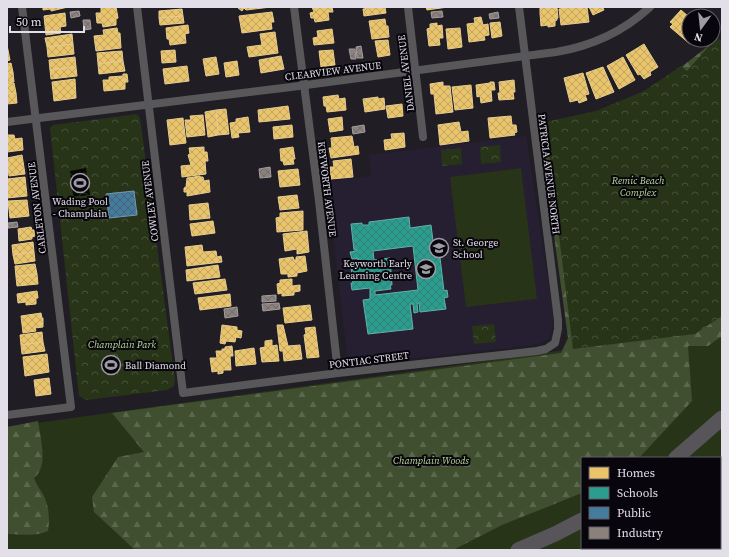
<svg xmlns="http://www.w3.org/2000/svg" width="729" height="557" font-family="'Source Serif 4',serif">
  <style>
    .built { fill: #261f31 }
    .grass { fill: #273418; fill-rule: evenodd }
    .forest { fill: url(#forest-firs) }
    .park { fill: url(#park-crowns) }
    .water { fill: url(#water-waves) }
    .homes { fill: url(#homes-cross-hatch); stroke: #e7cc90 }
    .schools { fill: url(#schools-cross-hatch); stroke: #62b1aa; fill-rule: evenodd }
    .public { fill: url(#public-cross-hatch); stroke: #7499b4 }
    .industry { fill: url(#industry-cross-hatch); stroke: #a59d9d }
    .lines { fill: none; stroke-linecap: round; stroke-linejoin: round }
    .street { stroke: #58575a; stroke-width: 8 }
    .highway { stroke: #57555a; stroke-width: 15 }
    .labels { text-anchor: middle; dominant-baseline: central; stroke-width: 4; stroke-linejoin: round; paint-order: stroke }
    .street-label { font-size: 10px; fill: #e3dfe9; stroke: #08060c }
    .park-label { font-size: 10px; font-style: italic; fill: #bada9a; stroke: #08060c }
    .poi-label { font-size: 10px; fill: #e3dfe9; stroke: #08060c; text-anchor: start }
  </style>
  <defs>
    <pattern id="forest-firs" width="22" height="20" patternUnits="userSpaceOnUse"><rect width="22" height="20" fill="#404f30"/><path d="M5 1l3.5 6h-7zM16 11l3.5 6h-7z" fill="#5b684e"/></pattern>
    <pattern id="park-crowns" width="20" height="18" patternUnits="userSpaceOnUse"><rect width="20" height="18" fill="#273418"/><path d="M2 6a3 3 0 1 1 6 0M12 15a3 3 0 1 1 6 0" fill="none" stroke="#46513a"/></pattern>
    <pattern id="water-waves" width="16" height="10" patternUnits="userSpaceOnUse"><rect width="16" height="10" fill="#040a03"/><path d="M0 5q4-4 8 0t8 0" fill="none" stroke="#282d28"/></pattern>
    <pattern id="homes-cross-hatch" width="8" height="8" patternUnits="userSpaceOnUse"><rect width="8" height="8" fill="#e9c46a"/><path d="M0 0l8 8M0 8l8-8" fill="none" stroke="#c0a461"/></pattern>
    <pattern id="schools-cross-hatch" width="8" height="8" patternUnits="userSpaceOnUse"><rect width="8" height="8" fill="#2a9d8f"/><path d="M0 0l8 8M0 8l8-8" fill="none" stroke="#328279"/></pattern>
    <pattern id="public-cross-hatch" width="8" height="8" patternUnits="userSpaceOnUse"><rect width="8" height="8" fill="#457b9d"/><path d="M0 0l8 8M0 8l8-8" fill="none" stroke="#456276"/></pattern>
    <pattern id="industry-cross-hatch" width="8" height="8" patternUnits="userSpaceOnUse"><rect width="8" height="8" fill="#8a817c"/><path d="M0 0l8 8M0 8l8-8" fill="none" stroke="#726b69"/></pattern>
  </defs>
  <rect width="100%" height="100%" fill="#201e24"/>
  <polygon class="built" points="526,136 553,315 553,324 550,337 541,343 532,345 436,356 348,363 327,182 371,176 369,155"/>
  <g class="grass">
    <polygon points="521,168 537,299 466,307 450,177"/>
    <path d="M 722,317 L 722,550 L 7,550 L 7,427 L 573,349 ZM 582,458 L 720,458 L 720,548 L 582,548 Z"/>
  </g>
  <g class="forest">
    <polygon points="717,39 722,44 722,336 708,346 688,346 692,401 639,458 582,458 582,493 502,525 453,550 135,550 94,512 92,497 118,457 144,452 112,413 561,353 568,338 539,125 603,111 661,83"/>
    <path d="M 38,421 C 40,435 46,457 40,470 C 39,473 36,476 34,478 C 37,486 40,489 44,496 C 49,507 50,519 48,531 C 36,537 20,534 7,534 L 7,427 Z"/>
  </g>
  <g class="park">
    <polygon points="717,37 722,42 722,316 695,334 573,349 545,122 596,111 644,91 681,66 687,71"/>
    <polygon points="137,114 140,118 175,380 174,386 167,390 87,400 79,396 50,128 53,125"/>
    <polygon points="500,145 501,162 481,164 480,147"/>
    <polygon points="461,148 462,164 442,166 441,150"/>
    <polygon points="494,324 496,342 474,344 472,326"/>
  </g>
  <polygon class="water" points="86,168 90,195 73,197 70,171"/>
  <g class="homes">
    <polygon points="43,7 68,7 51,11 51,9 43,10"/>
    <polygon points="101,7 116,7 118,18 116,19 116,25 103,27 102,23 97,23 96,13 101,13"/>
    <polygon points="238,7 271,7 246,10 244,8 242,11 238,8"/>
    <polygon points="312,7 332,7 333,12 328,12 329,20 315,22 314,18 311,18 310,13 314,12"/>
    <polygon points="369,7 385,7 386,13 364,16 363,9 369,8"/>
    <polygon points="426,7 448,7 427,10"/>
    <polygon points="542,7 557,7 558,18 557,18 557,20 555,21 555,26 548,27 548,25 541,26 540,13 540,8"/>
    <polygon points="573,7 587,7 589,22 561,25 559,9"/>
    <polygon points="589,7 604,7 603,8 604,10 593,15"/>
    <polygon points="182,9 183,16 159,18 159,11"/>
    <polygon points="681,10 689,17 689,40 699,40 695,44 692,41 690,44 670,27 673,24 670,22"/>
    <polygon points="272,12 274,22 271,22 272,29 242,33 239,16"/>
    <polygon points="65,13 66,26 60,27 61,33 46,35 44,16"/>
    <polygon points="183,16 184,23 160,25 159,18"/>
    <polygon points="481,17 483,25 488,24 489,35 484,36 485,40 469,42 467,24 475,23 474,18"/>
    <polygon points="385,19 386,26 388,26 389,37 372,39 369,21"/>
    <polygon points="500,22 502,36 492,38 490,23"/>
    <polygon points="437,23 437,26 442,25 443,38 439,38 440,45 429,46 427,29 430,28 430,24"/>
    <polygon points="188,25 189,33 185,34 186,43 170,45 169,39 167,39 166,28"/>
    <polygon points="117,28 118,33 120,33 121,48 96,51 94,36 104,35 103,30"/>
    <polygon points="460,28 462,47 448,49 446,29"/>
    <polygon points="332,29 334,43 314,45 313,38 318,37 317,31"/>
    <polygon points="275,32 278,53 249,57 247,47 262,45 260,34"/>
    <polygon points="72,34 73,44 47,47 45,38"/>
    <polygon points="388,40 390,55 378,57 375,41"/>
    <polygon points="73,44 74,54 48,57 47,47"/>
    <polygon points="644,44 658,67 650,72 651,75 644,79 640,74 638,75 626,55"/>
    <polygon points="7,45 10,60 7,61"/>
    <polygon points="175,50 176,62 162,63 161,51"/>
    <polygon points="333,50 335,65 321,67 319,51"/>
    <polygon points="122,51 123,61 98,64 97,53"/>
    <polygon points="281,56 284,69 261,73 259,60"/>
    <polygon points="75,57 76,67 50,70 49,60"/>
    <polygon points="216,57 219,74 206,76 203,59"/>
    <polygon points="623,57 635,80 619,89 607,66"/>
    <polygon points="123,61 125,71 99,74 98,64"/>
    <polygon points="237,61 239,75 226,77 224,63"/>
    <polygon points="11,63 13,72 7,73 7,64"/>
    <polygon points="187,66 189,81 165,84 163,69"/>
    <polygon points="76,67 77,76 51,79 50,70"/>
    <polygon points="603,67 614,92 596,99 586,73"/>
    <polygon points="13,72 14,82 7,83 7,73"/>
    <polygon points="583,73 589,94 585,95 587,100 579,103 578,100 570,102 564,78"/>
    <polygon points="123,74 127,74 128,82 125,82 125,89 104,91 103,80 109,80 109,77 123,76"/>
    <polygon points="75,79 76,98 54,101 52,82"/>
    <polygon points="514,80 515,92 513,92 514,99 499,100 498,93 500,93 499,82"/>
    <polygon points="443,82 443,86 450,86 453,112 436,114 434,94 431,94 430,84"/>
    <polygon points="490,82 494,82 495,90 491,90 492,101 481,103 480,96 477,97 476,85 490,83"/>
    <polygon points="14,83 16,93 7,94 7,84"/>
    <polygon points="471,85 473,108 455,110 452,87"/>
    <polygon points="16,93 17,103 7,104 7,94"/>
    <polygon points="338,95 339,99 345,98 346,110 327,112 326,106 324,106 323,97"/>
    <polygon points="378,97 378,99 384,98 385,109 365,112 363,99"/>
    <polygon points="402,104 403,116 388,118 386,106"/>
    <polygon points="288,106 290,119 259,122 258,110"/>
    <polygon points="226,109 229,134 218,135 216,110"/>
    <polygon points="216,110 218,135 208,137 205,112"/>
    <polygon points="203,115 205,135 187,137 185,120 191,120 190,116"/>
    <polygon points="511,116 512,125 516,125 517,132 514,133 515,135 490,138 488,118"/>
    <polygon points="248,117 250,132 238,133 239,137 232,138 230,123 236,122 236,119"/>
    <polygon points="342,117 343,130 330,132 328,119"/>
    <polygon points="183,118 186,143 170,145 167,120"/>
    <polygon points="459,122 461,132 468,131 469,141 440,145 438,125"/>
    <polygon points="292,125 293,137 274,139 273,127"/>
    <polygon points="404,133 405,147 385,150 384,140 392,139 391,134"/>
    <polygon points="7,135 14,135 15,139 22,138 23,150 7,152"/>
    <polygon points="352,136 354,147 358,146 359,154 331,158 329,148 332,148 331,138"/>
    <polygon points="204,147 204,152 207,152 208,161 205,161 206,174 182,177 181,166 191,165 188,155 190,154 189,148"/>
    <polygon points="293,147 295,159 293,159 294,164 284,165 283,161 281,161 280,149"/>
    <polygon points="22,155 25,174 9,176 7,158"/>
    <polygon points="351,159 353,177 331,179 330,167 334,167 333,161"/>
    <polygon points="298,169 300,185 280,187 278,171"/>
    <polygon points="200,176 200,177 203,177 204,181 209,180 210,192 187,196 187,192 184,192 184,188 186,187 187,178"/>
    <polygon points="25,177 27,196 7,198 7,179"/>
    <polygon points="297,195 299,208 280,210 278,197"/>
    <polygon points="27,200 29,216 10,218 8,201"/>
    <polygon points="208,203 210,218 190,220 189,205"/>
    <polygon points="303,211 303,230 277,232 276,218 280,217 280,213"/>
    <polygon points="213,221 215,233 192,236 190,224"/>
    <polygon points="31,227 32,230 34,230 35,236 32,237 32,239 19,241 18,229"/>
    <polygon points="307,231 309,252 297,254 297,249 285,251 283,234"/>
    <polygon points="33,242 34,252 13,255 12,245"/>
    <polygon points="202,245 203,252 216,251 217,257 221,256 222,262 187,266 185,247"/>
    <polygon points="34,252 35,261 15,264 13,255"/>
    <polygon points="305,256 307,271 297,273 297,276 288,277 288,274 281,274 279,259 293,257 294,260 296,260 296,257"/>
    <polygon points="35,264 37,274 16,277 15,266"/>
    <polygon points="218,265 220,277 187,281 186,270"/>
    <polygon points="37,274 38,284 17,286 16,277"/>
    <polygon points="225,279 227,290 195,294 193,283"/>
    <polygon points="292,279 292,286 300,285 300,291 294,292 294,295 282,296 282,293 278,294 277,284 280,283 280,280"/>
    <polygon points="37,291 38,298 36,298 36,304 26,305 26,302 18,303 17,294"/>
    <polygon points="230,294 231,306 200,310 198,298"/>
    <polygon points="310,305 312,320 285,323 283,308"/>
    <polygon points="41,313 42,318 43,318 43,327 35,328 36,331 23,333 21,316"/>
    <polygon points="222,325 237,327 237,330 242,331 241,338 236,337 235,342 226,341 225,344 220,343"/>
    <polygon points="277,325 283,325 288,346 300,345 302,359 284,361 283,351 280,351"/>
    <polygon points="315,327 319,357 307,358 304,335 306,334 305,328"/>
    <polygon points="42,332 43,342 21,345 20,335"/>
    <polygon points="272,340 272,346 277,345 279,361 262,362 260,348 265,347 265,341"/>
    <polygon points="43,342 45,351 22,354 21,345"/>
    <polygon points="232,346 233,356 230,356 231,370 223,370 223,373 218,374 218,371 212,372 210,358 217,358 216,351 222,351 222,349 225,349 225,347"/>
    <polygon points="254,348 256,364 236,366 235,351"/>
    <polygon points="47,354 49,372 25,376 23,357"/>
    <polygon points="49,378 51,394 36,396 34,380"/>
  </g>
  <path class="schools" d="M 409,217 L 410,228 L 431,225 L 433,241 L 438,241 L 444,291 L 447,290 L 448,297 L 444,298 L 446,309 L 420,312 L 419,303 L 417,303 L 418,312 L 414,313 L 413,304 L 410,304 L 413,329 L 368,334 L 363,300 L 370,299 L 370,288 L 352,290 L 351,283 L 353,283 L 351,268 L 350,268 L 349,261 L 358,260 L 358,258 L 352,259 L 350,252 L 357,251 L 357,250 L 354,250 L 351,224 L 362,223 L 362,225 L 369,225 L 369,222 ZM 413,246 L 418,290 L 375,295 L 375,291 L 391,289 L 390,285 L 392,285 L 390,258 L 374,260 L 373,251 Z"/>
  <polygon class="public" points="134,191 137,215 109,218 106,194"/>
  <g class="industry">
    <polygon points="79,11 80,16 71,18 70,12"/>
    <polygon points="442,11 443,17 432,18 431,12"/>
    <polygon points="498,12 499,18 490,19 489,14"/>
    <polygon points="83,20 90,20 91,29 84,30"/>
    <polygon points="361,46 363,58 357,58 356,47"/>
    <polygon points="349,49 355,49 356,59 351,59"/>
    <polygon points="364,125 365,132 353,134 352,127"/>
    <polygon points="270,167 271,177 260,178 259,169"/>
    <polygon points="17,222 18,227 8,228 8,223"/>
    <polygon points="276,295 276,301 262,302 262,296"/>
    <polygon points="279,303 280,309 263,311 262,304"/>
    <polygon points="237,307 238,316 225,318 224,309"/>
  </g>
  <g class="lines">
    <g class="street">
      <polyline points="137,7 183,393 338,373 537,351 546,349 555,343 558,329 558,320 519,7"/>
      <polyline points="294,7 319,201 338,373"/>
      <polyline points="408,7 423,137"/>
      <path d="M 7,122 L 291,87 L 556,52 C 592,46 623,32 650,7"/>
      <polyline points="7,415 71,407 22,7"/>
    </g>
    <g class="highway">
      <polyline points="676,458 722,418"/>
      <polyline points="720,487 722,485"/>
      <polyline points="518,550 555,534 582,520"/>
      <polyline points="633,550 636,548"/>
    </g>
  </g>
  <defs>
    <symbol id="stadium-ring" viewBox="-11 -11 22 22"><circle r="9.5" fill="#08060c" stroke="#9f9ba4" stroke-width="1.5"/><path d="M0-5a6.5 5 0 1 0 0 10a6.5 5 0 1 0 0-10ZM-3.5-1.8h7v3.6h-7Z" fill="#9f9ba4"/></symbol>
    <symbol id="school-ring" viewBox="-11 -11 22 22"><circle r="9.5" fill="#08060c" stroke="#9f9ba4" stroke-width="1.5"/><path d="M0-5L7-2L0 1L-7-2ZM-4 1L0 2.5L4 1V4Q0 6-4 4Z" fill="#9f9ba4"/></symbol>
  </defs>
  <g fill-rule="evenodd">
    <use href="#stadium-ring" x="69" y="172" width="22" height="22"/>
    <use href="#school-ring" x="428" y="237" width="22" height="22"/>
    <use href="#school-ring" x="415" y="258" width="22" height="22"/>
    <use href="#stadium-ring" x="100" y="354" width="22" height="22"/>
  </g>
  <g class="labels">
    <g class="street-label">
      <text transform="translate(333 71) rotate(-7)">CLEARVIEW AVENUE</text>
      <text transform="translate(406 73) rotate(-97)">DANIEL AVENUE</text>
      <text transform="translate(549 174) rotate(83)">PATRICIA AVENUE NORTH</text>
      <text transform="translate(327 189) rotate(83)">KEYWORTH AVENUE</text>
      <text transform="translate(150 201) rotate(-97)">COWLEY AVENUE</text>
      <text transform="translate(37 208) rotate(-97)">CARLETON AVENUE</text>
      <text transform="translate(369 360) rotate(-7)">PONTIAC STREET</text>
    </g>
    <g class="park-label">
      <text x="638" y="180">Remic Beach<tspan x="638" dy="12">Complex</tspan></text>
      <text x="122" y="344">Champlain Park</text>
      <text x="431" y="460">Champlain Woods</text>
    </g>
    <g class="poi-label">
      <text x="80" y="201" text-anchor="middle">Wading Pool<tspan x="80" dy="12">- Champlain</tspan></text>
      <text x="453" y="242">St. George<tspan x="453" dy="12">School</tspan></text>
      <text x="412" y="263" text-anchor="end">Keyworth Early<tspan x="412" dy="12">Learning Centre</tspan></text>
      <text x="125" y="365">Ball Diamond</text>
    </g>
  </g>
  <rect width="729" height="557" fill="none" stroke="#e3dfe9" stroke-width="16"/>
  <rect x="581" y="457" width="140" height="92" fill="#08060c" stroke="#605d64"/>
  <rect x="589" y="467" width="20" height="12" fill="#e9c46a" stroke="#605d64"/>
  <text x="617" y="477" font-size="12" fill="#e3dfe9">Homes</text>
  <rect x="589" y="487" width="20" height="12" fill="#2a9d8f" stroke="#605d64"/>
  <text x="617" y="497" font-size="12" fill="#e3dfe9">Schools</text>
  <rect x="589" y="507" width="20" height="12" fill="#457b9d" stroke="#605d64"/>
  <text x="617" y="517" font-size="12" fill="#e3dfe9">Public</text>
  <rect x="589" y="527" width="20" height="12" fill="#8a817c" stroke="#605d64"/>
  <text x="617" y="537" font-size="12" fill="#e3dfe9">Industry</text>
  <g transform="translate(701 28) rotate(195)"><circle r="19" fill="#08060c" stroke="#605d64"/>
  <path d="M0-3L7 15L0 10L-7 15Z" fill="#9f9ba4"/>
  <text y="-6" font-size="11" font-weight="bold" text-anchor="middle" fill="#e3dfe9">N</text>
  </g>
  <path d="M10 26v6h74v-6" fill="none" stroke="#e3dfe9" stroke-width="2"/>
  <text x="16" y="26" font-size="12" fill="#e3dfe9" stroke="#08060c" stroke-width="3" paint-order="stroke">50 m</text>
</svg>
